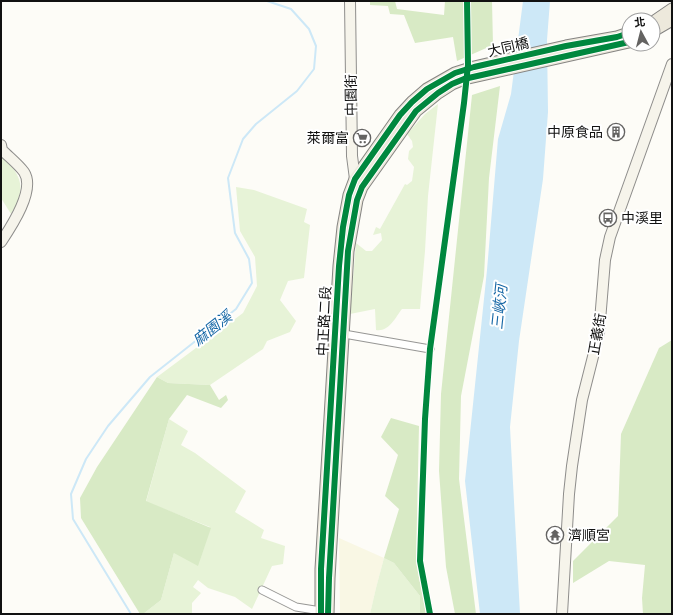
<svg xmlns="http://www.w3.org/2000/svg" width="673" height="615" font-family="Lora,'Noto Sans TC',serif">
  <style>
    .farmland { fill: #f9f7e4 }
    .green { fill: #e7f3d7 }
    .forest { fill: #d8eac5 }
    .water { fill: #cde8f7 }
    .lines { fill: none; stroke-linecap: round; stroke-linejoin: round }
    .stream { stroke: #cde8f7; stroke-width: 2 }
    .street-casing { stroke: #979795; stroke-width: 9 }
    .secondary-casing { stroke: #8e8d8b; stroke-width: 12 }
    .primary-casing { stroke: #858482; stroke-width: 13 }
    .street { stroke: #fffffe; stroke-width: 7 }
    .secondary { stroke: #f6f4eb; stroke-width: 10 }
    .primary { stroke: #ede9dc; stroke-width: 11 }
    .cycleway-casing { stroke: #fff; stroke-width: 8 }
    .cycleway { stroke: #00873e; stroke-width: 6 }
    .labels { text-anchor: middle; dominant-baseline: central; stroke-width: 4; stroke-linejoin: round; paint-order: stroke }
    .street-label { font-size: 14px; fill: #111; stroke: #fff }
    .poi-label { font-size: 14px; fill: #111; stroke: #fff; text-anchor: end }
    .water-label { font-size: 15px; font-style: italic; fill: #1768a6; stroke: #fff }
  </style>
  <rect width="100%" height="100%" fill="#fdfcf7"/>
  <polygon class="farmland" points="339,538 384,558 376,588 370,614 340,614"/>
  <g class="green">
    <path d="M 438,104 L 428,196 L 425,251 L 420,309 L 402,309 C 395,318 389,332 376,330 L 375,309 L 350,314 L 356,243 L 366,251 L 372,251 L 382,240 L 381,233 L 373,235 L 376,227 L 380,229 L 405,184 L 407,185 L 412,181 L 414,167 L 408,159 L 409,151 L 413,147 L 412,141 L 407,134 L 425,114 Z"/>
    <path d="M 1,156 C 22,174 27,190 11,214 L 1,198 Z"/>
    <polygon points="236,187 254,190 307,209 304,222 310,225 304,278 288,281 280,300 296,321 290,332 267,341 263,349 210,385 168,383 157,377 243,313 257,286 255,257 240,231"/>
    <polygon points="169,419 188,431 181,445 195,453 246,491 235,512 264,530 261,538 285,546 283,564 272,566 252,609 235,597 208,588 198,580 193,587 201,593 192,603 192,614 143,614 161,600 174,553 210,527 146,502"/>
    <polygon points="384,558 394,563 420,596 420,614 370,614 376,588"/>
  </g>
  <g class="forest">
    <polygon points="370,1 395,1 397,9 444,15 445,1 492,1 493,45 457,61 453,37 415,43 404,15 390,14 388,6 370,5"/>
    <polygon points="500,86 489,178 484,276 461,396 459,479 476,614 455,614 446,567 439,471 441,394 472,95"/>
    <polygon points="672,340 672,614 643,614 642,598 645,565 609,561 573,583 573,561 618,516 621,434 659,348"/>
    <polygon points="157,377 168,383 210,385 219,400 226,395 228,400 221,408 187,395 169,419 146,501 211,528 198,566 174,553 161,600 143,614 140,614 81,518 80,498 97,467"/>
    <polygon points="391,418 419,426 416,562 426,614 420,614 420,596 394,563 384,558 399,509 385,496 398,455 381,437"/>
  </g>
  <polygon class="water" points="523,1 550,1 547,40 548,112 543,179 519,341 510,427 520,614 480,614 465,481 487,270 498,139 511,94"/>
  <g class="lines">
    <polyline class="stream" points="131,614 73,519 71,494 86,459 108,426 150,377 236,309 252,283 249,259 235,233 228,178 243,139 256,124 297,91 314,69 316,46 309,29 291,9 267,1"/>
    <defs>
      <g id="street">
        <polyline points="344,334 430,349"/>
        <polyline points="262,590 296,607 321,611"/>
      </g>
      <g id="secondary">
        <polyline points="350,1 352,156 355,179 358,182"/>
        <path d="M 1,145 L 2,150 C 9,157 18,164 24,172 C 36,190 11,227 1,242"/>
        <polyline points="562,614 569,494 572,466 582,400 599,333 605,260 610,237 672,64"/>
      </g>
      <g id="primary">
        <polyline points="653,22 672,9"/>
        <polyline points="653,31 672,20"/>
        <polyline points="321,614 321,569 339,266 343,227 349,195 355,179 400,115 412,102 427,89 455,73 474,67 566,46 617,37 629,33"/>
        <polyline points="328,614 329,578 348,251 357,200 362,187 416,111 438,93 452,84 464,79 629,42"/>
      </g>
    </defs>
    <use href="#street" class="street-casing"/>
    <use href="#secondary" class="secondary-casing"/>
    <use href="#primary" class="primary-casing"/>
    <use href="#street" class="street"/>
    <use href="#secondary" class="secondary"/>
    <use href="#primary" class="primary"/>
    <defs>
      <g id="cycleway">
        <polyline points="321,614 321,569 339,266 343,227 349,195 355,179 400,115 412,102 427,89 455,73 474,67 566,46 617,37 629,33"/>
        <polyline points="328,614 329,578 348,251 357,200 362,187 416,111 438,93 452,84 464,79 629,42"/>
        <polyline points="430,614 420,561 425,419 430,349 464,103 468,65 467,1"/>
      </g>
    </defs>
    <use href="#cycleway" class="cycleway-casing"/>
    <use href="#cycleway" class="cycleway"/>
  </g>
  <defs>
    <symbol id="building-ring" viewBox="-11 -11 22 22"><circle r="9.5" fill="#fff" stroke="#646362" stroke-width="1.5"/><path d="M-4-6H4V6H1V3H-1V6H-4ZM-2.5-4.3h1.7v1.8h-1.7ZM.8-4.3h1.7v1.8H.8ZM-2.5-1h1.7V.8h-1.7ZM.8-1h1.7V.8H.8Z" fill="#646362"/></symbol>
    <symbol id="supermarket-ring" viewBox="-11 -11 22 22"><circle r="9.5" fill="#fff" stroke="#646362" stroke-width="1.5"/><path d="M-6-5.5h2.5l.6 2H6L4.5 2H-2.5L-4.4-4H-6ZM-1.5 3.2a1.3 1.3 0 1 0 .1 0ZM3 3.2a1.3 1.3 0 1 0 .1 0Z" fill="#646362"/></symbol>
    <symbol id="bus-ring" viewBox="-11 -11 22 22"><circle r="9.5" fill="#fff" stroke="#646362" stroke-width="1.5"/><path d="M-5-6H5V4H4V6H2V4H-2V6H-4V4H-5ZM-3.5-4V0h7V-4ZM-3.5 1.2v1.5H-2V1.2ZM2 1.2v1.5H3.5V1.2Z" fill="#646362"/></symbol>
    <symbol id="temple-ring" viewBox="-11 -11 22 22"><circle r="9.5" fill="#fff" stroke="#646362" stroke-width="1.5"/><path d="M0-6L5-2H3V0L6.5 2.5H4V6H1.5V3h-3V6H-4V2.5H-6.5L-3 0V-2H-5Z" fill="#646362"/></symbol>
  </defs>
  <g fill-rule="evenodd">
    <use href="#building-ring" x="606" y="122" width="20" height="20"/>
    <use href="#supermarket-ring" x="352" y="128" width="20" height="20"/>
    <use href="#bus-ring" x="598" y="208" width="20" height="20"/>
    <use href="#temple-ring" x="545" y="525" width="20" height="20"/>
  </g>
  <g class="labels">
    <g class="street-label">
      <text transform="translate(508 47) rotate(-13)">大同橋</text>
      <text transform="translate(351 95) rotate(-91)">中園街</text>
      <text transform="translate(324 321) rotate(-87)">中正路二段</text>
      <text transform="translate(597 334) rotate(-80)">正義街</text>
    </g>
    <g class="poi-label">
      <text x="603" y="132">中原食品</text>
      <text x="349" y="138">萊爾富</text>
      <text x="621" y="218" text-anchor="start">中溪里</text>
      <text x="568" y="535" text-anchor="start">濟順宮</text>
    </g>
    <g class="water-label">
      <text transform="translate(499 307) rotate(-84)">三峽河</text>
      <text transform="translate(212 328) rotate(-38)">麻園溪</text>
    </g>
  </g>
  <rect width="673" height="615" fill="none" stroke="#111111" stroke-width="4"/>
  <g transform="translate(641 32) rotate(353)"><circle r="19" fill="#ffffff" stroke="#a0a0a0"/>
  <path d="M0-3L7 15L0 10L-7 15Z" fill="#646362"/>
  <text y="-6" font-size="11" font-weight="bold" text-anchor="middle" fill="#111111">北</text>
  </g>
</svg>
